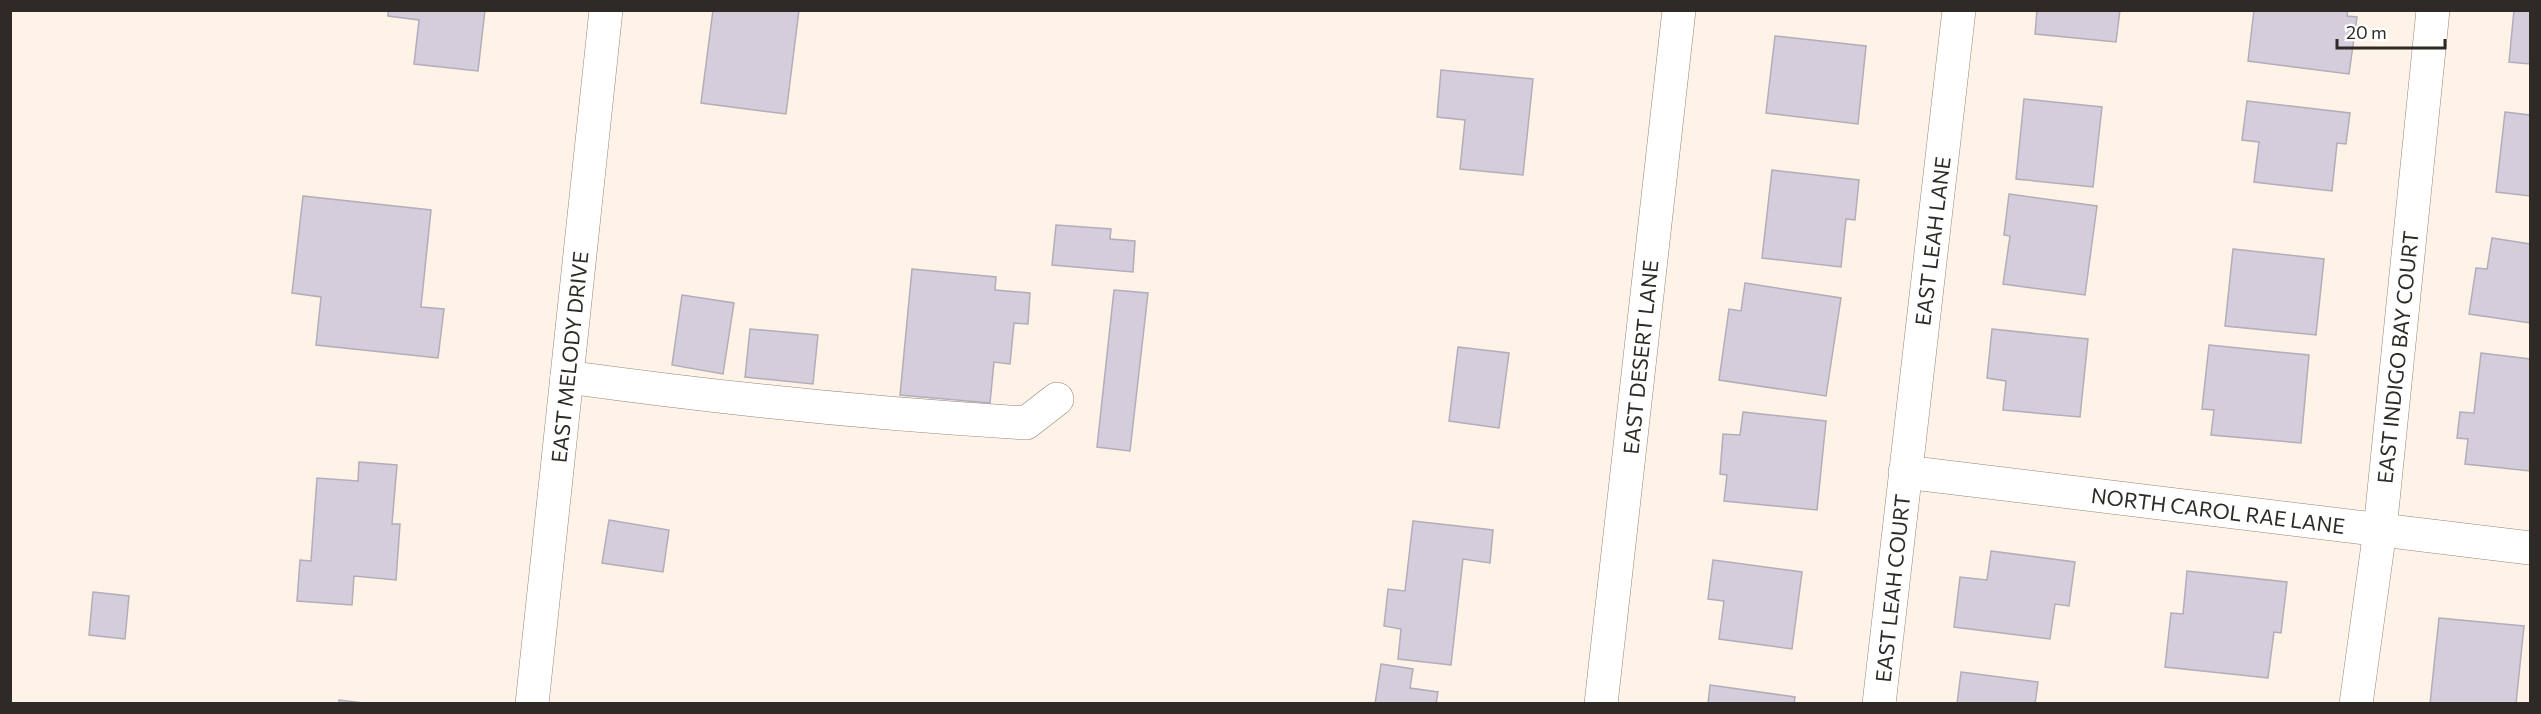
<svg xmlns="http://www.w3.org/2000/svg" width="2541" height="714" font-family="Commissioner,sans-serif">
  <style>
    .building { fill: #d4cedc; stroke: #b3acba; stroke-width: 1.5 }
    .lines { fill: none; stroke-linecap: round; stroke-linejoin: round }
    .minor-casing { stroke: #90867a; stroke-width: 34 }
    .minor { stroke: #fff; stroke-width: 33 }
    .labels { text-anchor: middle; dominant-baseline: central; stroke-width: 5; stroke-linejoin: round; paint-order: stroke }
    .street-label { font-size: 21px; fill: #2e2a25; stroke: #fff }
  </style>
  <rect width="100%" height="100%" fill="#fef3e6"/>
  <g class="building">
    <polygon points="388,10 485,10 478,71 414,64 419,20 388,16"/>
    <polygon points="713,10 799,10 786,114 701,103"/>
    <polygon points="2037,10 2120,10 2116,42 2035,34"/>
    <polygon points="2254,10 2348,10 2347,16 2357,17 2349,74 2248,61"/>
    <polygon points="2514,10 2530,10 2530,64 2509,62"/>
    <polygon points="1775,36 1866,46 1858,124 1766,113"/>
    <polygon points="1441,70 1533,79 1523,175 1460,169 1465,120 1437,117"/>
    <polygon points="2024,99 2102,107 2093,187 2016,179"/>
    <polygon points="2247,101 2350,113 2346,144 2337,143 2332,191 2254,182 2259,142 2242,140"/>
    <polygon points="2505,112 2530,115 2530,196 2496,192"/>
    <polygon points="1772,170 1859,180 1855,220 1846,219 1841,267 1762,258"/>
    <polygon points="2009,194 2097,206 2085,295 2003,284 2010,236 2004,235"/>
    <polygon points="303,196 431,210 421,307 444,309 438,358 316,345 321,297 292,293"/>
    <polygon points="1056,225 1111,229 1110,239 1135,241 1133,272 1052,265"/>
    <polygon points="2492,238 2530,244 2530,323 2469,314 2476,268 2487,269"/>
    <polygon points="2233,249 2324,259 2316,335 2225,326"/>
    <polygon points="912,269 996,277 995,290 1030,293 1028,324 1014,323 1010,364 994,362 990,403 900,395"/>
    <polygon points="1745,283 1841,298 1826,396 1719,380 1729,309 1741,311"/>
    <polygon points="1114,290 1148,293 1130,451 1097,447"/>
    <polygon points="682,295 734,303 723,374 672,365"/>
    <polygon points="750,329 818,335 813,384 745,377"/>
    <polygon points="1992,329 2088,339 2080,417 2003,410 2006,381 1987,378"/>
    <polygon points="2209,345 2309,355 2301,443 2211,435 2214,410 2202,409"/>
    <polygon points="1458,347 1509,353 1499,428 1449,421"/>
    <polygon points="2481,353 2530,359 2530,471 2465,464 2468,439 2457,438 2460,412 2474,413"/>
    <polygon points="1743,412 1826,421 1817,510 1724,501 1727,475 1720,474 1723,434 1740,435"/>
    <polygon points="359,462 397,465 392,524 400,524 396,580 354,576 352,605 297,601 300,560 311,561 317,478 358,481"/>
    <polygon points="609,520 669,530 663,572 602,563"/>
    <polygon points="1413,521 1493,530 1490,563 1463,559 1451,665 1398,659 1401,629 1384,626 1388,589 1405,591"/>
    <polygon points="1991,551 2075,562 2069,606 2055,604 2050,639 1954,627 1960,577 1987,580"/>
    <polygon points="1713,560 1802,572 1792,649 1719,639 1724,601 1708,599"/>
    <polygon points="2187,571 2287,582 2281,633 2274,632 2268,678 2165,667 2171,613 2183,614"/>
    <polygon points="93,592 129,596 125,639 89,635"/>
    <polygon points="2439,618 2524,626 2516,704 2430,704"/>
    <polygon points="1381,664 1413,669 1410,688 1438,692 1436,704 1375,704"/>
    <polygon points="1961,672 2038,682 2035,704 1957,704"/>
    <polygon points="1710,685 1795,697 1794,704 1708,704"/>
    <polygon points="339,700 372,704 339,704"/>
  </g>
  <g class="lines">
    <defs>
      <g id="minor">
        <path d="M 567,377 C 719,398 873,414 1026,423 L 1057,399"/>
        <polyline points="1905,472 2530,548"/>
        <polyline points="532,704 606,10"/>
        <polyline points="1601,704 1679,10"/>
        <polyline points="1879,704 1959,10"/>
        <polyline points="2356,704 2380,530 2433,10"/>
      </g>
    </defs>
    <use href="#minor" class="minor-casing"/>
    <use href="#minor" class="minor"/>
  </g>
  <g class="labels">
    <g class="street-label">
      <text transform="translate(1932 241) rotate(-83)">EAST LEAH LANE</text>
      <text transform="translate(569 357) rotate(-84)">EAST MELODY DRIVE</text>
      <text transform="translate(1640 357) rotate(-84)">EAST DESERT LANE</text>
      <text transform="translate(2397 357) rotate(-84)">EAST INDIGO BAY COURT</text>
      <text transform="translate(2218 510) rotate(7)">NORTH CAROL RAE LANE</text>
      <text transform="translate(1892 588) rotate(-84)">EAST LEAH COURT</text>
    </g>
  </g>
  <rect width="2541" height="714" fill="none" stroke="#2e2a25" stroke-width="24"/>
  <path d="M2337 39v9h108v-9" fill="none" stroke="#2e2a25" stroke-width="3"/>
  <text x="2346" y="39" font-size="18" fill="#2e2a25" stroke="#ffffff" stroke-width="4.5" paint-order="stroke">20 m</text>
</svg>
